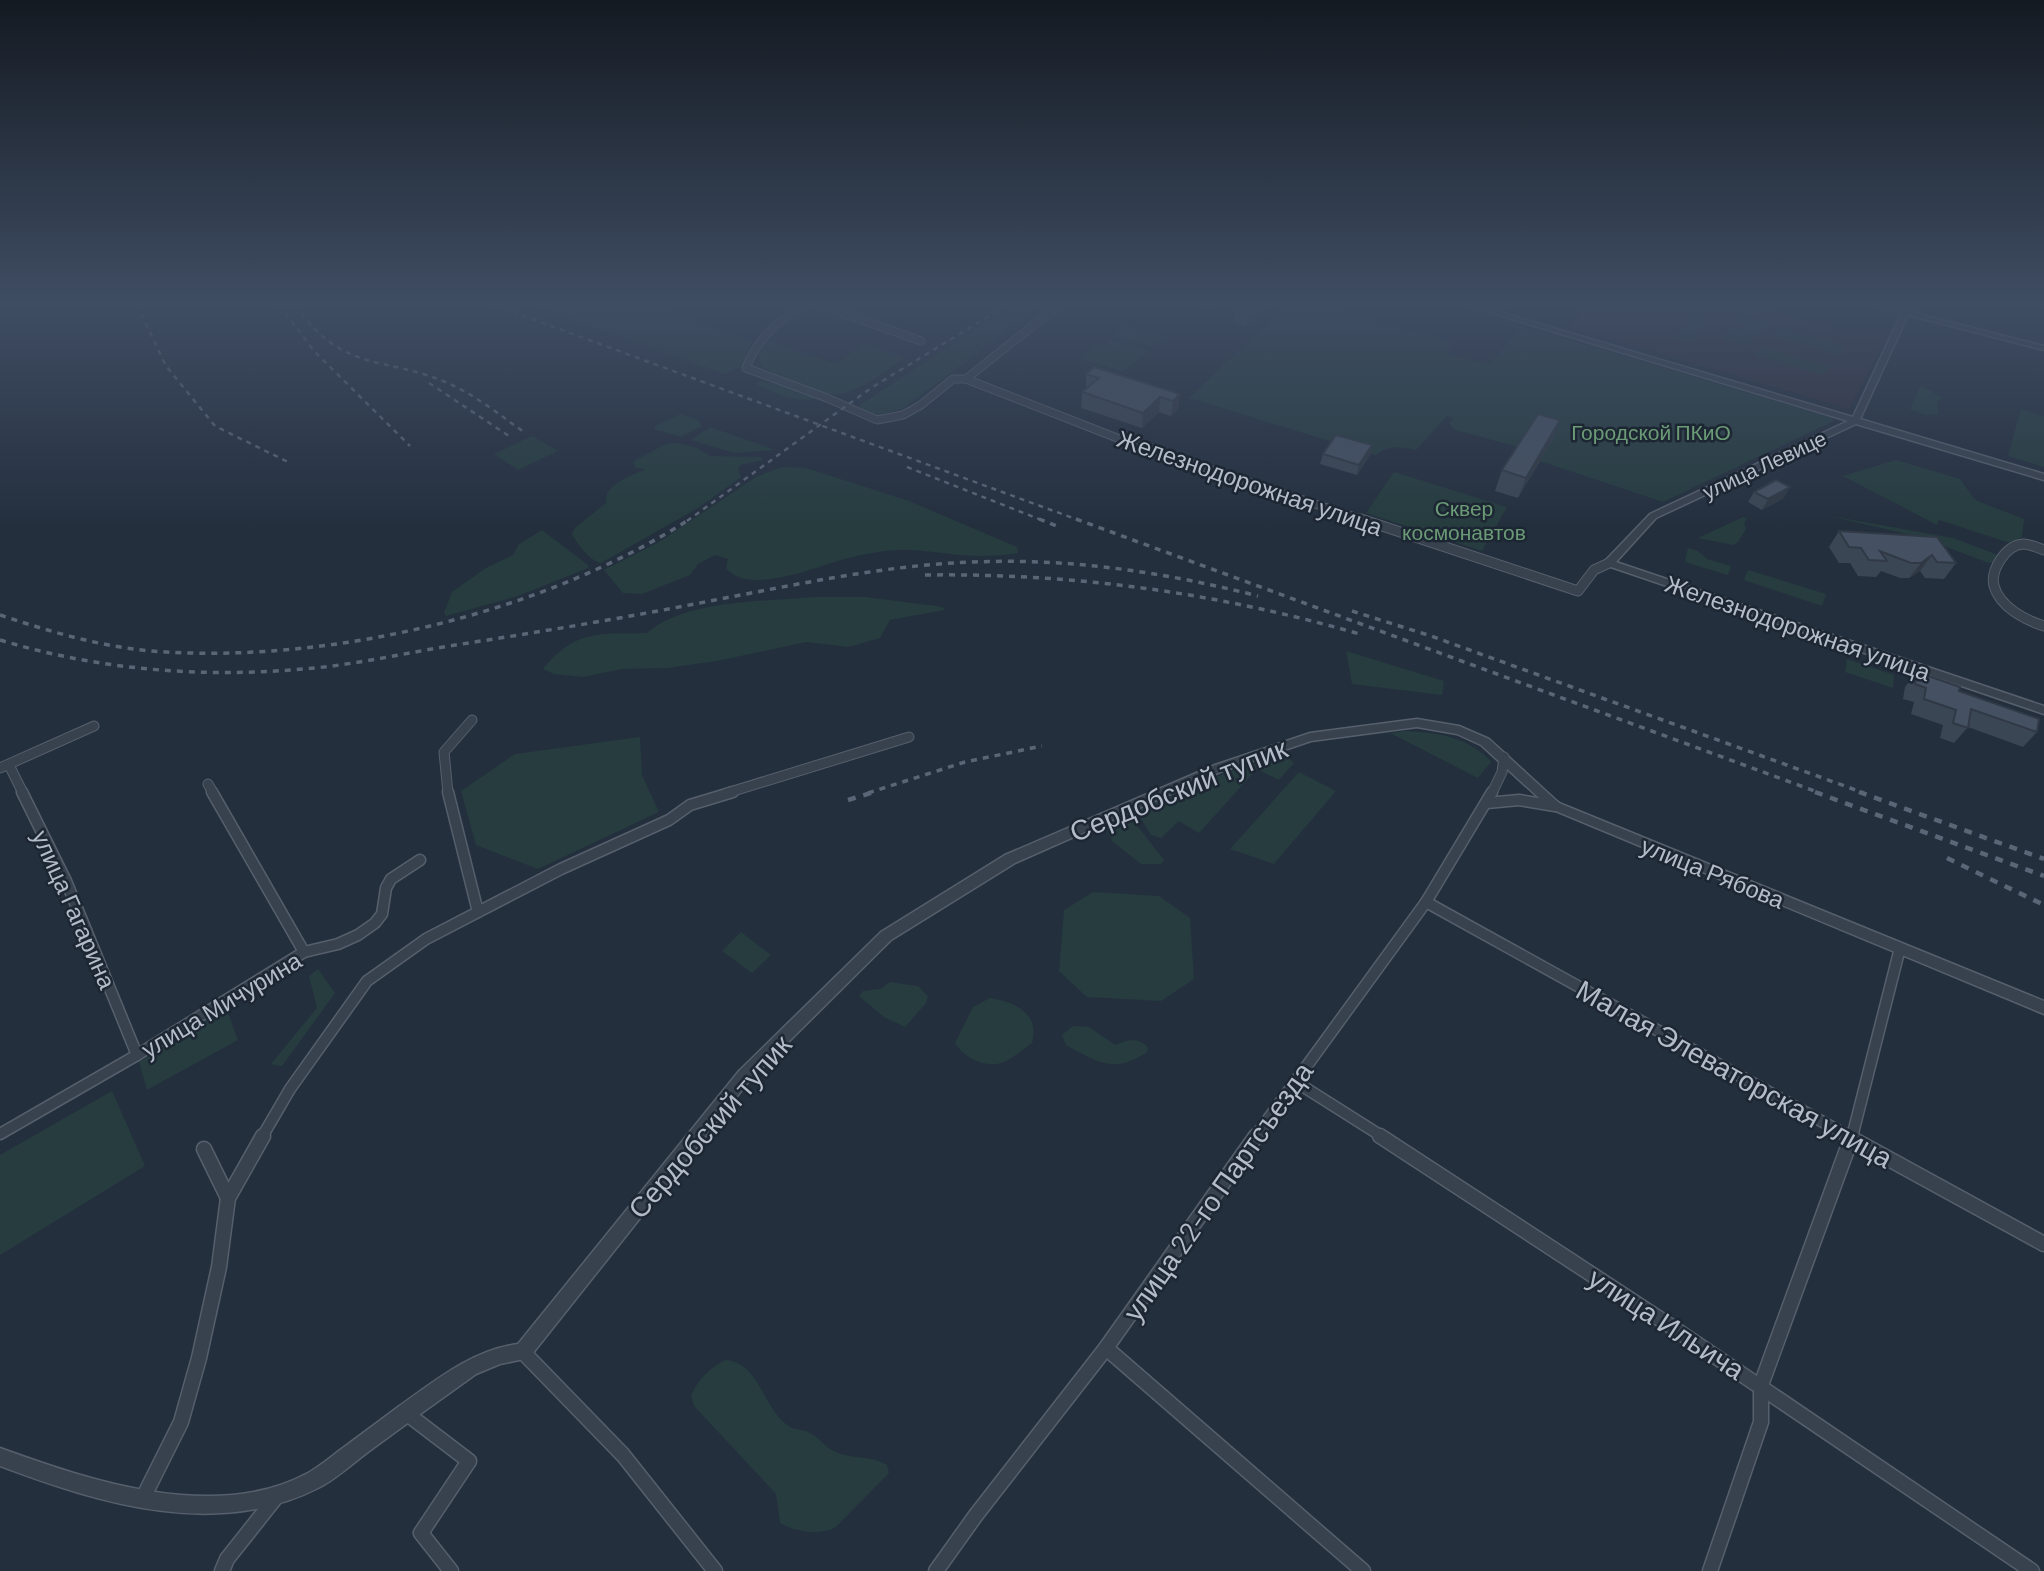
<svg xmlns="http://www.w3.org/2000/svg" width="2044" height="1571" font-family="Barlow,sans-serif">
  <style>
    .medical { fill: #32303f }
    .green { fill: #263c3f }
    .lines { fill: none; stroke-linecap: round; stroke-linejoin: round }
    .minor-far3-casing { stroke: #565f6c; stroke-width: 9 }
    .minor-far2-casing { stroke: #565f6c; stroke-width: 11 }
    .minor-far1-casing { stroke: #565f6c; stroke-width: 13 }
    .minor-casing { stroke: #565f6c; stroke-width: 17 }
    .tertiary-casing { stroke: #565f6c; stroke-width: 3 }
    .minor-far3 { stroke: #38414e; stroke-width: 7 }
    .minor-far2 { stroke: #38414e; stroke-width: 9 }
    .minor-far1 { stroke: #38414e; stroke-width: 10 }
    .minor { stroke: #38414e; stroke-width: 14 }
    .tertiary { fill: #38414e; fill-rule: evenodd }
    .rail-far2 { stroke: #5a6575; stroke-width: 2.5; stroke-dasharray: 5 5; stroke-linecap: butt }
    .rail-far1 { stroke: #5a6575; stroke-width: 3.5; stroke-dasharray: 6 6; stroke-linecap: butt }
    .rail { stroke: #5a6575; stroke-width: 4.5; stroke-dasharray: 8 8; stroke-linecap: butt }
    .wall { fill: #3b4654 }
    .shaded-wall { fill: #303945 }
    .building { fill: #455162; stroke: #303945; stroke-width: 2 }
    .labels { text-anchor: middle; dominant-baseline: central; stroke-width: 5; stroke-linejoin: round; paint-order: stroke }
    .far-park-label { font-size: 21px; fill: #6b9a76; stroke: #1d2633 }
    .far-street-label { font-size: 21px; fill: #b4bcc9; stroke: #1d2633 }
    .street-label { font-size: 24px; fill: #b4bcc9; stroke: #1d2633 }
    .near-street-label { font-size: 28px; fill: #b4bcc9; stroke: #1d2633 }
  </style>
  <rect width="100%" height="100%" fill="#242f3e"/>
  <polygon class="medical" points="1587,305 1748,305 1844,331 1888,334 1849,409 1570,327"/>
  <g class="green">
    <polygon points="531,305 649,305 752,341 742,366 725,374"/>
    <polygon points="1012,305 1042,305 902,409 878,415 860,410 860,405"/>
    <path d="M 1287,305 L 1322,305 L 1453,343 L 1446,353 L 1489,365 L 1522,326 L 1832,418 L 1834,421 L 1663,502 L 1540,461 L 1551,441 L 1521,448 L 1453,429 L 1450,424 L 1453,418 L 1447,416 L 1416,450 C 1402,446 1386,445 1376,455 L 1189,398 Z"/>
    <polygon points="1693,312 1710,317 1692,342 1674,337"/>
    <polygon points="1740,314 1768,322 1747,345 1723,339 1730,326 1742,329 1744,326 1735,322"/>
    <polygon points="1126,326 1165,338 1153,348 1113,335"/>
    <polygon points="1777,327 1832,342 1844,350 1840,355 1771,335"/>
    <path d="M 766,340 L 835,364 L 864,344 L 904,358 C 839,405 832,405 762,367 L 759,355 Z"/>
    <polygon points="1111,340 1148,351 1123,372 1079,358 1094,345 1103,347"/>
    <polygon points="1761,346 1830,367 1824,375 1755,355"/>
    <path d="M 761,381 L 785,386 L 818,398 C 795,404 778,394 757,385 L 756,383 Z"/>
    <polygon points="1921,385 1942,398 1937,402 1938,414 1925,415 1910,409"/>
    <polygon points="2021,409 2044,416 2044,467 2008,456"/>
    <polygon points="681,414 696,419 702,426 681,437 654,429 655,426"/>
    <polygon points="710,427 775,450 734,453 691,440"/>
    <polygon points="532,436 558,451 518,470 494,454"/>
    <path d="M 677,443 L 697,448 L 710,456 L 761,457 L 763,460 L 740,465 L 738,469 L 741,477 L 698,508 L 601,563 C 590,561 577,544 572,534 L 575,528 L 606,503 C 603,484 632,476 646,469 L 636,468 L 633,463 L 636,460 L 666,444 Z"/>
    <polygon points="1896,460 1960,479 1975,500 2024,519 2022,537 2010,543 1939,520 1937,525 1843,476"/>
    <path d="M 781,467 L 806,468 L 909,501 L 1017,547 L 1018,553 C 977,560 951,553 912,550 C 893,549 871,553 853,557 C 823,563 750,598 726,568 L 728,559 L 715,555 L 698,564 L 690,575 L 642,594 L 623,593 L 604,570 L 659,542 L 756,477 Z"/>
    <polygon points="1394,472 1507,507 1482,551 1366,513"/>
    <polygon points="1830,516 1953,538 1998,555 1993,563 1986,562 1923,538"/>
    <polygon points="1743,517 1747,519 1744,523 1746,529 1738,542 1733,545 1698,538"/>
    <polygon points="542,530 588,565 588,568 518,596 446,616 444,613 452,592 486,568 513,555 519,544"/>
    <polygon points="1688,548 1698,551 1707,559 1731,566 1728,575 1688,563 1685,561"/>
    <polygon points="1748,570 1826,594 1822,606 1744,580"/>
    <path d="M 814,597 L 865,597 L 936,606 L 944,608 L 945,610 L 890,620 L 880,638 L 849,647 L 806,642 L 717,661 L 668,668 L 622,669 L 583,677 L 554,674 L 543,669 C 575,629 601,634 647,633 C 686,599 764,602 814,597 Z"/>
    <polygon points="1346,651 1444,681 1442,695 1352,684"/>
    <polygon points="1847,659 1894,675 1893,688 1845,672"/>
    <path d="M 1407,731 C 1439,733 1469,737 1491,762 L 1478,778 L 1390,733 Z"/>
    <polygon points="640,737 642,775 659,812 538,869 476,845 461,791 515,754"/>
    <polygon points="1281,750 1294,763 1279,780 1257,769 1199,833 1179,821 1161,838 1151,835 1139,815 1140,809"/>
    <polygon points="1299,772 1336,791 1274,864 1230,849"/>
    <polygon points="1131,818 1164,860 1161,864 1141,864 1113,842 1105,827"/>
    <polygon points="1093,892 1159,896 1190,918 1194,979 1161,1001 1087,997 1059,971 1064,910"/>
    <polygon points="741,932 771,955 752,973 722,951"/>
    <polygon points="318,969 335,993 282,1066 271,1064 317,1008 309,976"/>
    <polygon points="890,982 918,986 928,996 926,1003 905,1027 884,1017 859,996 863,991 880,989"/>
    <path d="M 990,998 C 1015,1002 1040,1013 1032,1043 C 1024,1049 1013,1058 1004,1062 C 986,1069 964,1058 955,1043 L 973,1007 Z"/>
    <polygon points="226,1008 238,1040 147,1090 139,1062"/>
    <path d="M 1073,1026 L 1089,1027 L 1115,1045 C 1128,1040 1137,1037 1148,1047 L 1147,1052 C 1115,1074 1098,1063 1066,1045 L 1062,1035 Z"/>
    <polygon points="112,1091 145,1166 0,1255 0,1155"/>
    <path d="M 726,1360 C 760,1364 762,1406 787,1425 C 793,1430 801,1429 808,1432 C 818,1436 824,1447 834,1451 C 851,1460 871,1455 887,1465 L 889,1473 L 836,1527 C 821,1536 795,1532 780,1523 L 776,1494 L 694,1406 L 691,1395 C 699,1379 710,1367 726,1360 Z"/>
  </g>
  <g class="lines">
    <defs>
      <g id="minor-far3">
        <path d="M 808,305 C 779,318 758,338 746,368 L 827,398 L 877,420 L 903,415 L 921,405 L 953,379 L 966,379 L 1130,443 L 1367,521"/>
        <polyline points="820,305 921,341"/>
        <polyline points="1878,305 1906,312 1909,305"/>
        <polyline points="966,379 1059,305"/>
      </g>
      <g id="minor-far2">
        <polyline points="1361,519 1578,591 1594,570 1609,563"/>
        <path d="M 2044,550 C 2038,548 2030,544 2023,544 C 2006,545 1990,570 1994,586 C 2000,607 2025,620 2044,626"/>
        <polyline points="9,765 23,793"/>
        <polyline points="0,768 94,726"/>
        <polyline points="208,784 213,793"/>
        <polyline points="448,793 444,752 472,720"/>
        <polyline points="727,793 909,737"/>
        <polyline points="1492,793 1502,772 1504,757"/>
      </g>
      <g id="minor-far1">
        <polyline points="22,792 66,881 137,1055"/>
        <polyline points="212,792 304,952"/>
        <polyline points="448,792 478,912"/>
        <polyline points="1487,803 1519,800 1555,806"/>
        <polyline points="1426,902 1850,1137"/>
        <polyline points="1296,1082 1383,1137"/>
        <polyline points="0,1134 137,1055 304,952 338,944 358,935 375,923 382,914 386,888 391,879 420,860"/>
        <polyline points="262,1137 290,1089 367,981 426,939 561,869 669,820 690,805 733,792"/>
        <polyline points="1255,1137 1426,902 1492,792"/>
        <polyline points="1852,1137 1900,948"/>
      </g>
      <g id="minor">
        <polyline points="1380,1136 1666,1323 2032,1571"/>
        <polyline points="1847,1136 2044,1244"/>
        <polyline points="204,1149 228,1198"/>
        <polyline points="1106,1348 1363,1571"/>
        <polyline points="523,1352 623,1455 715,1571"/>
        <polyline points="406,1413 469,1461 421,1533 451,1571"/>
        <polyline points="143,1498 181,1422 199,1358 219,1267 228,1198 263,1136"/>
        <polyline points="222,1571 227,1559 277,1496"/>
        <polyline points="936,1571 976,1515 1106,1348 1256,1136"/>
        <polyline points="1710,1571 1761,1422 1761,1385 1852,1136"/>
      </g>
      <g id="tertiary">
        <polygon points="1465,305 1476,305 1853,417 1903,310 2044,346 2044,350 1908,315 1860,419 2044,474 2044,480 1856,424 1656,518 1616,562 2044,706 2044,714 1605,565 1605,561 1650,514 1848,421"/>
        <path d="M 1417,719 L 1459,726 L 1489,739 L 1559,803 L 2044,1001 L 2044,1014 L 1551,809 L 1481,745 L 1457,734 L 1417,727 L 1311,741 L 1223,771 L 1015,863 L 891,940 L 749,1081 L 529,1358 L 500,1364 L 476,1374 C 440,1400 403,1426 368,1452 C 352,1464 337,1478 320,1487 C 218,1540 101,1504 0,1466 L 0,1448 C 91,1481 216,1523 308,1473 C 322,1465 334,1454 347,1445 C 364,1432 381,1420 398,1407 C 435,1381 472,1350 518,1344 L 739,1071 L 881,932 L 1005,855 L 1215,765 L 1310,733 Z"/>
      </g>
    </defs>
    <use href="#minor-far3" class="minor-far3-casing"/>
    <use href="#minor-far2" class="minor-far2-casing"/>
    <use href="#minor-far1" class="minor-far1-casing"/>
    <use href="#minor" class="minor-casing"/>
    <use href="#tertiary" class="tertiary-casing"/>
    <use href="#minor-far3" class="minor-far3"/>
    <use href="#minor-far2" class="minor-far2"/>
    <use href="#minor-far1" class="minor-far1"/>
    <use href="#minor" class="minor"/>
    <use href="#tertiary" class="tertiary"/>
    <g class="rail-far2">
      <polyline points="137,305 166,366 215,426 288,462"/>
      <polyline points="279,305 315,352 410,446"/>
      <path d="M 295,305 C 345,376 385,354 452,385 C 478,397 501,416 524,432"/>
      <polyline points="494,305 1081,521"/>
      <polyline points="429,383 512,438"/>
      <polyline points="907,467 1044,521"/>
      <polyline points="687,521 871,388 1007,305"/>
    </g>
    <g class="rail-far1">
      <polyline points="1039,519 1059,527"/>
      <polyline points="1076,519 1820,793"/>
      <path d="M 925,575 C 1075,573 1219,593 1363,635"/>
      <polyline points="1352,611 1431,636 1864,793"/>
      <path d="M 0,615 C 54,633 108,649 166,652 C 337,662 545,612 690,519"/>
      <path d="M 0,640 C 99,670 200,678 304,669 C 353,665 401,654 449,646 C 540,632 630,617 720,599 C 804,583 888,565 973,562 C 1070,558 1164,572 1258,596"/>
      <polyline points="868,793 965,762 1042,746"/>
    </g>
    <g class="rail">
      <polyline points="1815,792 2044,876"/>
      <polyline points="1859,792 2044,859"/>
      <polyline points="848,800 874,792"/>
      <polyline points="1947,858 2044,905"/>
    </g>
  </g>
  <g class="wall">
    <polygon points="1199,305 1219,305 1210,312 1199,308"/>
    <polygon points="1236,305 1270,305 1245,326 1233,322"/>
    <polygon points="1086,374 1180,394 1178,409 1171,416 1159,412 1142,428 1081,408 1082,392 1086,389"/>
    <polygon points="1560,420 1552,441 1518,498 1495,491 1502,470"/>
    <polygon points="1372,445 1370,455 1357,475 1320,464 1323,454"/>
    <polygon points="1754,492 1784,498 1762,510 1748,502"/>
    <polygon points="1839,531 1937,537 1956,563 1944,579 1925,578 1920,571 1909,578 1900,578 1881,571 1876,577 1858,576 1850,563 1839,563 1829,547"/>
    <polygon points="1917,672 1959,691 2037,732 2023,747 1968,727 1954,743 1940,738 1943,725 1911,714 1914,702 1903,699 1905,687"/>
  </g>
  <g class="shaded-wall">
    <polygon points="1211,305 1219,305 1210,312"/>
    <polygon points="1250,305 1270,305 1245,326 1248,307"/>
    <polygon points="1180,394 1178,409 1171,416 1173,401"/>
    <polygon points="1160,397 1159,412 1142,428 1143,413"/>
    <polygon points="1560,420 1552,441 1518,498 1526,478"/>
    <polygon points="1372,445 1370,455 1357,475 1359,465"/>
    <polygon points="1790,487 1784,498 1762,510 1768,499"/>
    <polygon points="1932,555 1920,571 1909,578 1921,563"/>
  </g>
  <g class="building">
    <polygon points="1094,367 1180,394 1173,401 1160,397 1143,413 1082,392 1099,378 1086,374"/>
    <polygon points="1538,414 1560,420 1526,478 1502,470"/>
    <polygon points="1336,435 1372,445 1359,465 1323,454"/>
    <polygon points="1776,480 1790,487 1768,499 1754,492"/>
    <polygon points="1839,531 1937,537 1956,563 1937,562 1932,555 1921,563 1911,563 1880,551 1887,561 1869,560 1861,548 1849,547"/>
    <polygon points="1917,672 1960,687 1959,691 2039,719 2037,732 1971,709 1968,728 1953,723 1956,710 1924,699 1926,688 1915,684"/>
  </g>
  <linearGradient id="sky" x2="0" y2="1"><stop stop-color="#141a22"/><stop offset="0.58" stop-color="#3f4d63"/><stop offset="1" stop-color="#3f4d63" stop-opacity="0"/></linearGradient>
  <rect width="2044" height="525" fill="url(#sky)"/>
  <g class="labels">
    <g class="far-park-label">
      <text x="1651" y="431">Городской ПКиО</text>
      <text x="1464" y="507">Сквер<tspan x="1464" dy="24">космонавтов</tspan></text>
    </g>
    <g class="far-street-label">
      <text transform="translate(1764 464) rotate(-25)">улица Левице</text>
    </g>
    <g class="street-label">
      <text transform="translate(1250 482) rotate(19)">Железнодорожная улица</text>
      <text transform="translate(1798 627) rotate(19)">Железнодорожная улица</text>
      <text transform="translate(1713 872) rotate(22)">улица Рябова</text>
      <text transform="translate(75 909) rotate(66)">улица Гагарина</text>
      <text transform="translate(221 1004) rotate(-31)">улица Мичурина</text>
    </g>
    <g class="near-street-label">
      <text transform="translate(1178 789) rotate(-22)">Сердобский тупик</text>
      <text transform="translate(1735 1073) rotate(29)">Малая Элеваторская улица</text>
      <text transform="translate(709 1126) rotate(-49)">Сердобский тупик</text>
      <text transform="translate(1217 1191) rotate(-55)">улица 22-го Партсъезда</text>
      <text transform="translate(1667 1323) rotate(33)">улица Ильича</text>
    </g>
  </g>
</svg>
